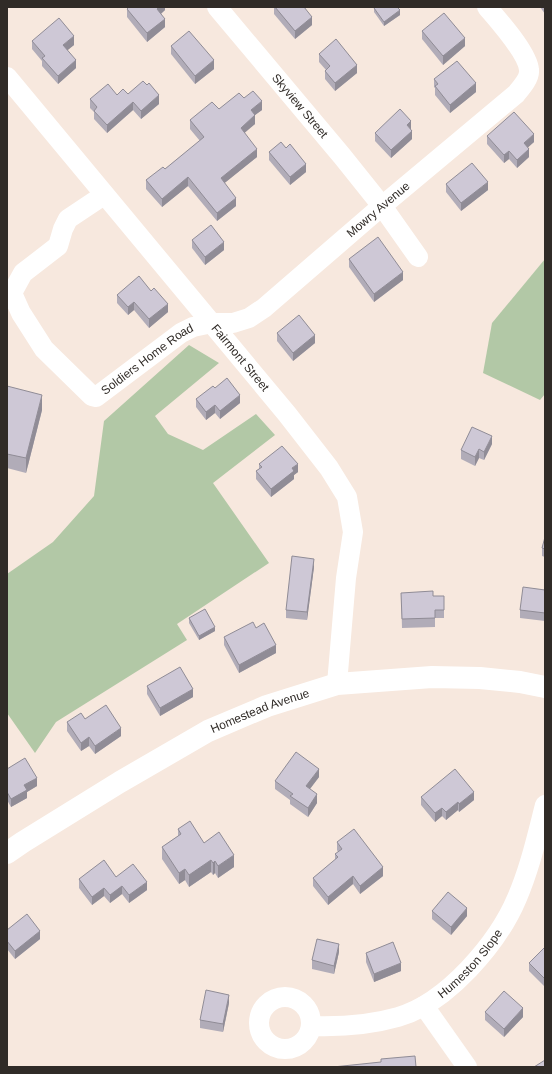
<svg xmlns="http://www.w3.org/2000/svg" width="552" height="1074" font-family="Arial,sans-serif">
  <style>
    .green { fill: #b2c8a6 }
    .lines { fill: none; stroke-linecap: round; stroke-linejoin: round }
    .minor { stroke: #fff; stroke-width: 20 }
    .major { stroke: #fff; stroke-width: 22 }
    .wall { fill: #b1acb8 }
    .shaded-wall { fill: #908c96 }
    .building { fill: #cec8d6; stroke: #908c96 }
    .labels { text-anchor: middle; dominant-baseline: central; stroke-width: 3; stroke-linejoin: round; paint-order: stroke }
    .street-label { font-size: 12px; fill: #302b27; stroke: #f7e8de }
  </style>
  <rect width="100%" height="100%" fill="#f7e8de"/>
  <g class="green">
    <polygon points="545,259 545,394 540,400 483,373 492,323"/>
    <polygon points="189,345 219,363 155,416 168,434 203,450 256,414 275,435 213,483 269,563 177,624 187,640 56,722 35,753 7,713 7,574 53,542 94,496 104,421"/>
  </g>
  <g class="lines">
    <g class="minor">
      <path id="s1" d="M 217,7 L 342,156 L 382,206 L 418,257"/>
      <path id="s2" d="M 7,77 L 287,414 L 329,468 L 347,497 L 353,532 L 346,578 L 337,684"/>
      <path id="s3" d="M 104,195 L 68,219 L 63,229 L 58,246 L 23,273 L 12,293 L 21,313 L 44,349 L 92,396 L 96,397 L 181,333 L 193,327 L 212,323 L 233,323 L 249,318 L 264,308 L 382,206 L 516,94 C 521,88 530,78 529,70 C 528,53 498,20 487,7"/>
      <circle cx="285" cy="1023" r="26"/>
      <polyline points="424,1006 467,1067"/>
      <path id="s4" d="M 311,1026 C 339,1027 370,1025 398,1017 C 447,1003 498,943 517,898 C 530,868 537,836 545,805"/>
    </g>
    <path class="major" id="s5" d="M 7,853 L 23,842 L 120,782 L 208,731 L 267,706 L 337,684 L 432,677 L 480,678 L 520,682 L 545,687"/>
  </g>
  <g class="wall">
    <polygon points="165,7 165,10 161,14 165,27 147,42 127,17 127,9"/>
    <polygon points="274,7 304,7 312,25 295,39 274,14"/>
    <polygon points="540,7 545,7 545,14"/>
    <polygon points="374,8 400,15 384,26 374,12"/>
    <polygon points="422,31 465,46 443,65 422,39"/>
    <polygon points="32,41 74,45 67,50 76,68 58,84 42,66 42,61 32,49"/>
    <polygon points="171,46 214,69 195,84 171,54"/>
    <polygon points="319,54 357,73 335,91 325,79 325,71 326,70 319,62"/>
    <polygon points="434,79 476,92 450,113 435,95 435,88 434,87"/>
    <polygon points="128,94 159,104 141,119 133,110 107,133 94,119 94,112 90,108 90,99 117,95"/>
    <polygon points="244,98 262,110 255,115 255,124 244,132 257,157 224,183 236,206 217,221 188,186 162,207 146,189 146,180 165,169 200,141 190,129 190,120 219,109"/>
    <polygon points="411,130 412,139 391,158 375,141 375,133"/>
    <polygon points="487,136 534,142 528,147 529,157 517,168 509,159 504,163 487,144"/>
    <polygon points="286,148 306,172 290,185 269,160 269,152"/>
    <polygon points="446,184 488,190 461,211 446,192"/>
    <polygon points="192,240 224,250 205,265 192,248"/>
    <polygon points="349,259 403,280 374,302 349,267"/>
    <polygon points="117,295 168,312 149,328 134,310 128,315 117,303"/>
    <polygon points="277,333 315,343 293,361 277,341"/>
    <polygon points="7,386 42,410 26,473 7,468"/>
    <polygon points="215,388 240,403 220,419 215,413 206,420 196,407 196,399"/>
    <polygon points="492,444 484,460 479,458 475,466 461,459 461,450"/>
    <polygon points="259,464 298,472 294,475 294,479 271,497 256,479 256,471 259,469"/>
    <polygon points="545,537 545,557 542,556 542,548"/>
    <polygon points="314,567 307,620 286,618 286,610"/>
    <polygon points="545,590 545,621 520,618 520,610"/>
    <polygon points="401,593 433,596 444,596 444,618 435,618 435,627 402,628"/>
    <polygon points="189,618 215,631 199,640 189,623"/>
    <polygon points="224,637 276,653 239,673 224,645"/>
    <polygon points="147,686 193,697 160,716 147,694"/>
    <polygon points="67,722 121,736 95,754 89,746 81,751 67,731"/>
    <polygon points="7,769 37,786 27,792 27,798 11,807 7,800"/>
    <polygon points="319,777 310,789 317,803 308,817 290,804 290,800 275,789 275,781"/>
    <polygon points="421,797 474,800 459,812 458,810 446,820 442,816 435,822 421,805"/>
    <polygon points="178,829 204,843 234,867 218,878 215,873 213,875 211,872 189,887 185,880 179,884 162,859 162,847 178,836"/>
    <polygon points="337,842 383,876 360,894 353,884 328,905 313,886 313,878 335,860 335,854 338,852 337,850"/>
    <polygon points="116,877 147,890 129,903 122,894 110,903 104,896 92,905 79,888 79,879"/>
    <polygon points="432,911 467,916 451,935 432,919"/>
    <polygon points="7,930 40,939 15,959 7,949"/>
    <polygon points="545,947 545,987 529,971 529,963"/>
    <polygon points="339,952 334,974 312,969 312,960"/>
    <polygon points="366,953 401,971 374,982 366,962"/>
    <polygon points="229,1003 223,1032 200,1028 200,1020"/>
    <polygon points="485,1012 523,1017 504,1037 485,1020"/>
  </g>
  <g class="shaded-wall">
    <polygon points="159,7 165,7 165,10 157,17 157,9"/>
    <polygon points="400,10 400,15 384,26 384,22"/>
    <polygon points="312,17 312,25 295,39 295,31"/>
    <polygon points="165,19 165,27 147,42 147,33"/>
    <polygon points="74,36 74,45 63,54 63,45"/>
    <polygon points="465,38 465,46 443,65 443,56"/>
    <polygon points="76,60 76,68 58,84 58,76"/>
    <polygon points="214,60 214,69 195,84 195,76"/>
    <polygon points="357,65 357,73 335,91 335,83"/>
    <polygon points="476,83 476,92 450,113 450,105"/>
    <polygon points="159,95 159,104 141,119 141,111"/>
    <polygon points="262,101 262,110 251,118 251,110"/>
    <polygon points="133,102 133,110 107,133 107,125"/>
    <polygon points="255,115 255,124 241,136 241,128"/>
    <polygon points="411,121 411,130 407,125"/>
    <polygon points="412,131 412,139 391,158 391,150"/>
    <polygon points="534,134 534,142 524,151 524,143"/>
    <polygon points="257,149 257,157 221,186 221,178"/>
    <polygon points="529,149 529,157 517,168 517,160"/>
    <polygon points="509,151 509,159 504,163 504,155"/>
    <polygon points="306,164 306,172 290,185 290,177"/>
    <polygon points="188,177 188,186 162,207 162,199"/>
    <polygon points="488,182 488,190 461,211 461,203"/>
    <polygon points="236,198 236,206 217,221 217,213"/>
    <polygon points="224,242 224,250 205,265 205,257"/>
    <polygon points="403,272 403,280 374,302 374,294"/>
    <polygon points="134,302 134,310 128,315 128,307"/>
    <polygon points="168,304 168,312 149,328 149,319"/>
    <polygon points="315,335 315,343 293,361 293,353"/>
    <polygon points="42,395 42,410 26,473 26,458"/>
    <polygon points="240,395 240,403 220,419 220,411"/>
    <polygon points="215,405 215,413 206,420 206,412"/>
    <polygon points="492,436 492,444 484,460 484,452"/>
    <polygon points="479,449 479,458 475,466 475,457"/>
    <polygon points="298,464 298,472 294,475 294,479 271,497 271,489 292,468"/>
    <polygon points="314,559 314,567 307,620 307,612"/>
    <polygon points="215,627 215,631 199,640 199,636"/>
    <polygon points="276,645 276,653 239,673 239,665"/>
    <polygon points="193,689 193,697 160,716 160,708"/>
    <polygon points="121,728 121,736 95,754 95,746"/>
    <polygon points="89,737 89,746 81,751 81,743"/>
    <polygon points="319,769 319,777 306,794 306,786"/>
    <polygon points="37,778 37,786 27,792 27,798 11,807 11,799 24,785"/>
    <polygon points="474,792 474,800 459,812 459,804"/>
    <polygon points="317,794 317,803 308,817 308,808"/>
    <polygon points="458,802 458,810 446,820 446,812"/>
    <polygon points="442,808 442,816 435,822 435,813"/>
    <polygon points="234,855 234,867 218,878 218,866"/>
    <polygon points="211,860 211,872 189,887 189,875"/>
    <polygon points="215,861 215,873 213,875 213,863"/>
    <polygon points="383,867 383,876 360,894 360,886"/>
    <polygon points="185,869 185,880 179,884 179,873"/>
    <polygon points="353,876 353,884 328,905 328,897"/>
    <polygon points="147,882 147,890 129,903 129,895"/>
    <polygon points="122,886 122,894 110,903 110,895"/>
    <polygon points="104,888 104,896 92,905 92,897"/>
    <polygon points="467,908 467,916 451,935 451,927"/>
    <polygon points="40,931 40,939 15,959 15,951"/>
    <polygon points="339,944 339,952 334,974 334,966"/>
    <polygon points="401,963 401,971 374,982 374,974"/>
    <polygon points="229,995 229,1003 223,1032 223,1024"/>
    <polygon points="523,1008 523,1017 504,1037 504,1029"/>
  </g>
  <g class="building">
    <polygon points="129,7 159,7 157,9 165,19 147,33 127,9"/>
    <polygon points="275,7 304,7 312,17 295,31"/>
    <polygon points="375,7 397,7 400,10 384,22 374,8"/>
    <polygon points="444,13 465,38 443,56 422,31"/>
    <polygon points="59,18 74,36 63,45 76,60 58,76 42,58 45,56 32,41"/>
    <polygon points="189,31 214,60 195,76 171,46"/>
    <polygon points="336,39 357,65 335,83 325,71 330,66 319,54"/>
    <polygon points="457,61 476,83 450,105 435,86 438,84 434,79"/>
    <polygon points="143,81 147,85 149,83 159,95 141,111 133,102 107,125 94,111 97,107 90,99 108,84 117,95 123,89 128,94"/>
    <polygon points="253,91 262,101 251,110 255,115 241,128 257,149 221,178 236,198 217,213 188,177 162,199 146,180 163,167 165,169 204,137 190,120 212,102 219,109 239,93 244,98"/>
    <polygon points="400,109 411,121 407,125 412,131 391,150 375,133"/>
    <polygon points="514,112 534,134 524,143 529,149 517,160 509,151 504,155 487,136"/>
    <polygon points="281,142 286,148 290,144 306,164 290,177 269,152"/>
    <polygon points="472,163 488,182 461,203 446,184"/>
    <polygon points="211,225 224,242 205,257 192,240"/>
    <polygon points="378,237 403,272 374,294 349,259"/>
    <polygon points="139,276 151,291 154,288 168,304 149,319 134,302 128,307 117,295"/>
    <polygon points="299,315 315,335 293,353 277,333"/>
    <polygon points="227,378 240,395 220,411 215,405 206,412 196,399 213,386 215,388"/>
    <polygon points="7,386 42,395 26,458 7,454"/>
    <polygon points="472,427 492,436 484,452 479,449 475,457 461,450"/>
    <polygon points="282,446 298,464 292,468 294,471 271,489 256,471 262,467 259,464"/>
    <polygon points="545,537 545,549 542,548"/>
    <polygon points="292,556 314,559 307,612 286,610"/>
    <polygon points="523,587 545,590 545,613 520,610"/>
    <polygon points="433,591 433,596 444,596 444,610 435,610 435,618 402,619 401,593"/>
    <polygon points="205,609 215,627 199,636 189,618"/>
    <polygon points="253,622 256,628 264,623 276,645 239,665 224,637"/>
    <polygon points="180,667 193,689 160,708 147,686"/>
    <polygon points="106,705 121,728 95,746 89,737 81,743 67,722 81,713 85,719"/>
    <polygon points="296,752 319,769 306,786 317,794 308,808 290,796 293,794 275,781"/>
    <polygon points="25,758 37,778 24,785 27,790 11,799 7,792 7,769"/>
    <polygon points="455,769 474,792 459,804 458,802 446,812 442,808 435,813 421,797"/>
    <polygon points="190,821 204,843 219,832 234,855 218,866 215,861 213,863 211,860 189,875 185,869 179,873 162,847 181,834 178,829"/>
    <polygon points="354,829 383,867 360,886 353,876 328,897 313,878 338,857 335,854 342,849 337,842"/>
    <polygon points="104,860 116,877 133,864 147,882 129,895 122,886 110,895 104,888 92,897 79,879"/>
    <polygon points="448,892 467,908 451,927 432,911"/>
    <polygon points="27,914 40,931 15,951 7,941 7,930"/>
    <polygon points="317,939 339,944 334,966 312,960"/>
    <polygon points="393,942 401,963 374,974 366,953"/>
    <polygon points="545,947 545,979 529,963"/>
    <polygon points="206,990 229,995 223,1024 200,1020"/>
    <polygon points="504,991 523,1008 504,1029 485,1012"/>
    <polygon points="415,1056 416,1067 333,1067 381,1062 381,1059"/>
    <polygon points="545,1060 545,1067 534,1067"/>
  </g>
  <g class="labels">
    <g class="street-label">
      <text stroke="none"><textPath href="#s1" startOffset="129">Skyview Street</textPath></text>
      <text stroke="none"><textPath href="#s3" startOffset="621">Mowry Avenue</textPath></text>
      <text stroke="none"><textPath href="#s2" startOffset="365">Fairmont Street</textPath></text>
      <text stroke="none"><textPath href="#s3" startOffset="339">Soldiers Home Road</textPath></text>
      <text stroke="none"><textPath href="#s5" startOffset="291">Homestead Avenue</textPath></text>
      <text stroke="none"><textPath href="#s4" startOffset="179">Humeston Slope</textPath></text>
    </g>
  </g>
  <rect width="552" height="1074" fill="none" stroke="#302b27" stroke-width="16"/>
</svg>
